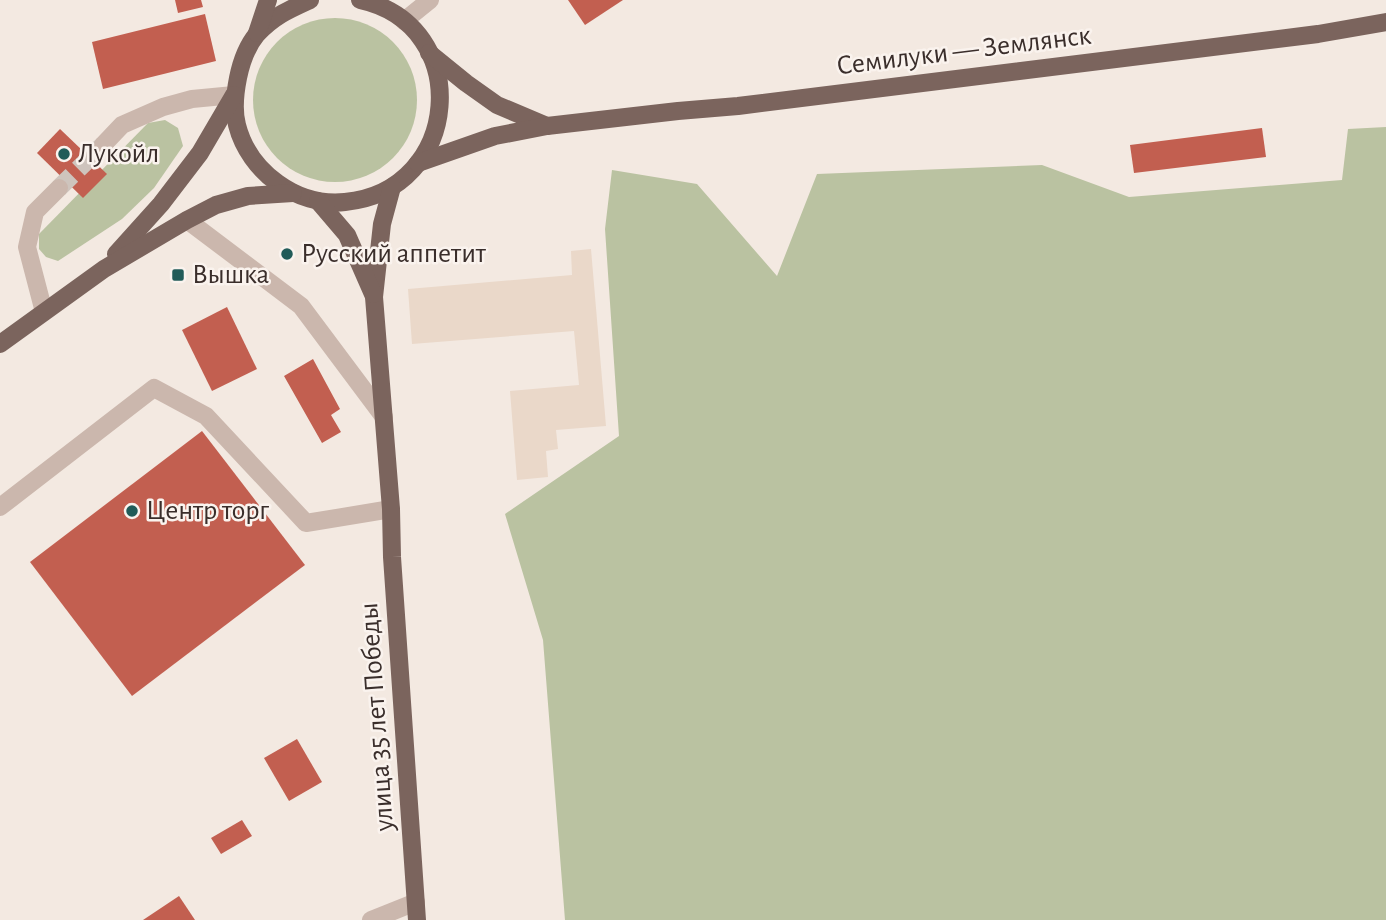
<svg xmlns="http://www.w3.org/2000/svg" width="1386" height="920" font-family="'Alegreya Sans',sans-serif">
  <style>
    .green { fill: #bac2a1 }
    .plaza { fill: #ead8c9 }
    .building { fill: #c25f50 }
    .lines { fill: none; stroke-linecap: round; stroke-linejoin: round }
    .minor-tunnel { stroke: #cec4bd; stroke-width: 18; stroke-dasharray: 18 9; stroke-linecap: butt }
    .minor { stroke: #cbb7ad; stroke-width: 18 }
    .major { stroke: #7b645d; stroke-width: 18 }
    .poi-dot { fill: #215b58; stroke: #faf3ee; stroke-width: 2.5 }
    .labels { text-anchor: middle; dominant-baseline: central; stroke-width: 5; stroke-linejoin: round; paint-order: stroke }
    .street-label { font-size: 28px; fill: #3a2e2b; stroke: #faf3ee }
    .poi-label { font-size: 28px; fill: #3a2e2b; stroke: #faf3ee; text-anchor: start }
  </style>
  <rect width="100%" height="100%" fill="#f3e9e1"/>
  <g class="green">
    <circle cx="335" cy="100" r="82"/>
    <polygon points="165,120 178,128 183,146 154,188 122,219 58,261 46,257 39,249 39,234 148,123"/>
    <polygon points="1386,127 1386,920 565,920 543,640 505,514 619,436 605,229 612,170 697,184 777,276 817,174 1042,165 1129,197 1342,180 1348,129"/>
  </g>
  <polygon class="plaza" points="591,249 606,426 556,430 558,449 546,451 548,477 517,480 510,391 579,385 574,331 412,344 408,289 572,275 571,251"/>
  <g class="building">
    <polygon points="175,0 201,0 203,7 178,13"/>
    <polygon points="568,0 623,0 585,25"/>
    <polygon points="205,14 216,61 103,89 92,42"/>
    <polygon points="1262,128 1266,157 1134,173 1130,145"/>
    <polygon points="60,129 107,174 83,198 37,153"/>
    <polygon points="227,307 257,369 212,391 182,330"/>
    <polygon points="313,359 340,409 331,415 341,432 322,443 284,376"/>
    <polygon points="202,431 305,565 132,696 30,562"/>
    <polygon points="297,739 322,782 289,801 264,758"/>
    <polygon points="242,820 252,836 221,854 211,838"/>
    <polygon points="179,896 195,920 143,920"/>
  </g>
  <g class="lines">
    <polyline class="minor-tunnel" points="59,188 103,145"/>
    <g class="minor">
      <polyline points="404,21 430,0"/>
      <polyline points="103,145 122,125 163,107 192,99 234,95"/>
      <polyline points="187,220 301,306 384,417"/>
      <polyline points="44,312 27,247 35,212 59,188"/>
      <polyline points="0,507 154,388 206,416 306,523 391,509"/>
      <polyline points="371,920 416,902"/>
    </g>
    <g class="major">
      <path d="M 310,0 C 288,10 274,16 257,34 C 247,46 241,63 238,78 C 235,93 233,110 237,125 C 249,172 297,207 345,202 C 462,191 475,25 360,0"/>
      <polyline points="257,33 268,0"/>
      <polyline points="429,53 466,83 497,105 547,126"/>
      <polyline points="418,163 495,136 547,126 678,111 738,106 1318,34 1386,22"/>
      <polyline points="392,187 382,224 374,297 391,509 392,557 417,920"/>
      <polyline points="318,201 347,235 373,294"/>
      <polyline points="116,254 161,204 200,153 234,95"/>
      <polyline points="0,344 104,269 187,220 216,205 248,196 293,193"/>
    </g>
  </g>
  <g class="poi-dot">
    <circle cx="64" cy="154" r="7"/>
    <circle cx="287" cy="254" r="7"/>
    <rect x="171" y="268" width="14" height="14" rx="3.5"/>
    <circle cx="132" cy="511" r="7"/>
  </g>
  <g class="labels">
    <g class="street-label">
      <text transform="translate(964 51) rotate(-7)">Семилуки — Землянск</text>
      <text transform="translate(377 717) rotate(-94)">улица 35 лет Победы</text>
    </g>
    <g class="poi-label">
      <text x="78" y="154">Лукойл</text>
      <text x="301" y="254">Русский аппетит</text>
      <text x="192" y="275">Вышка</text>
      <text x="146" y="511">Центр торг</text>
    </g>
  </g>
</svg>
